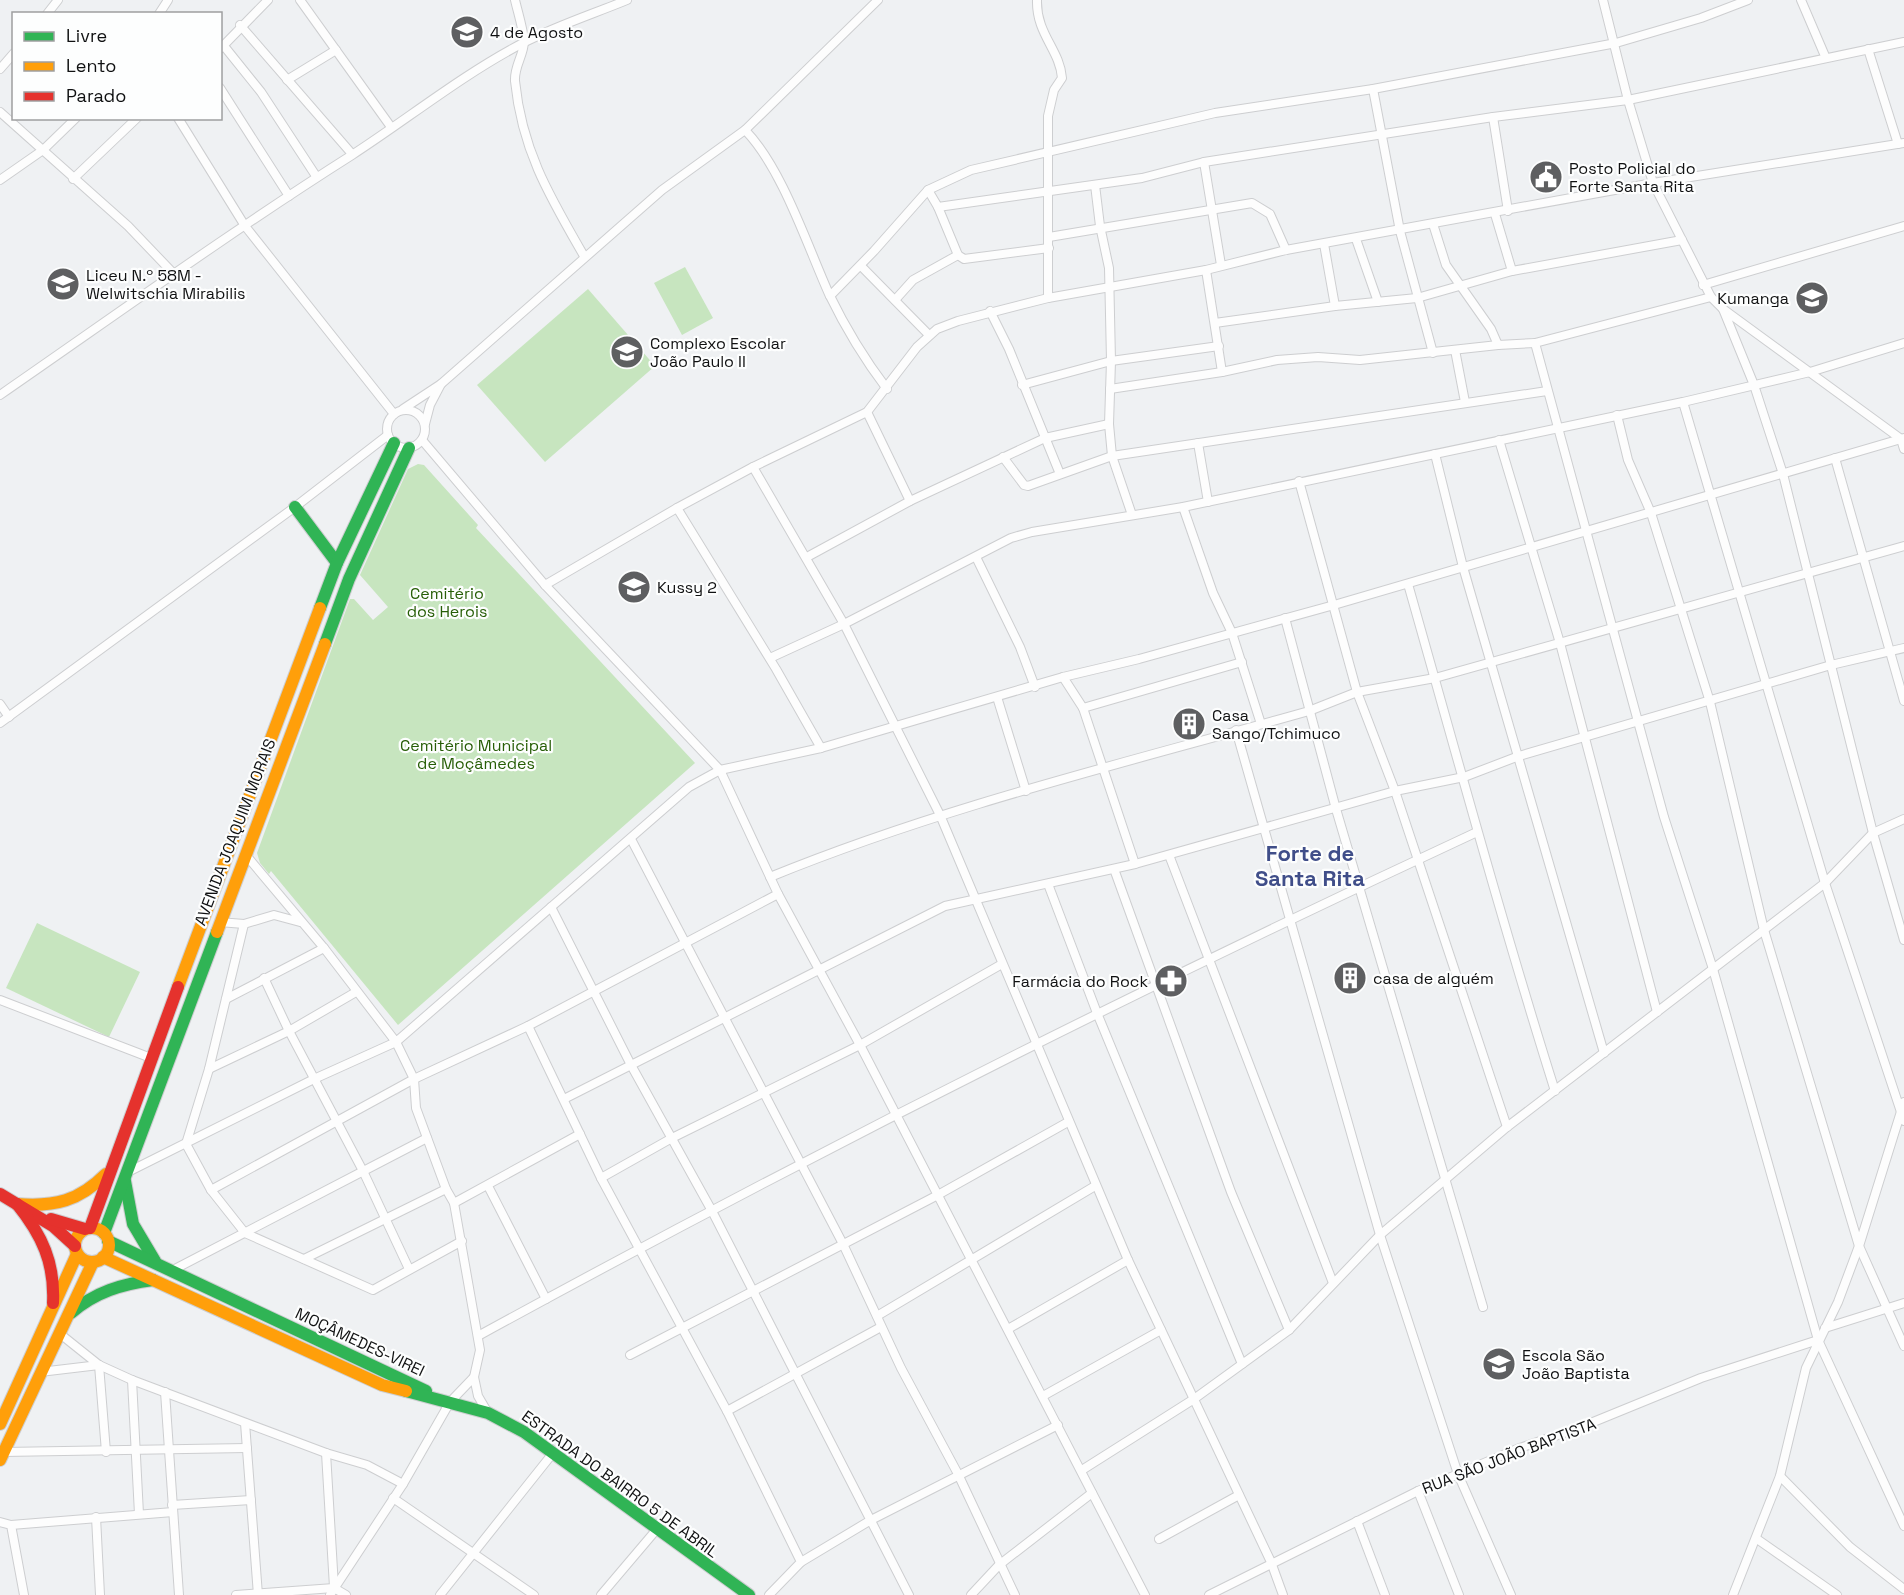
<svg xmlns="http://www.w3.org/2000/svg" width="1904" height="1595" font-family="'Space Grotesk',sans-serif">
  <style>
    .green { fill: #c7e5bf }
    .lines { fill: none; stroke-linecap: round; stroke-linejoin: round }
    .street-casing { stroke: #cdced0; stroke-width: 10 }
    .fast-casing { stroke: #cdced0; stroke-width: 14 }
    .slow-casing { stroke: #cdced0; stroke-width: 14 }
    .jam-casing { stroke: #cdced0; stroke-width: 14 }
    .street { stroke: #fdfdfd; stroke-width: 8 }
    .fast { stroke: #30b455; stroke-width: 12 }
    .slow { stroke: #ff9f0a; stroke-width: 12 }
    .jam { stroke: #e5322d; stroke-width: 12 }
    .labels { text-anchor: middle; dominant-baseline: central; stroke-width: 4.5; stroke-linejoin: round; paint-order: stroke }
    .poi-label { font-size: 16px; fill: #101112; stroke: #fdfefe; text-anchor: start }
    .park-label { font-size: 16px; fill: #275e07; stroke: #fdfefe }
    .street-label { font-size: 16px; fill: #101112; stroke: #fdfefe }
    .district-label { font-size: 22px; font-weight: bold; fill: #404e89; stroke: #fdfefe }
  </style>
  <rect width="100%" height="100%" fill="#eff1f3"/>
  <g class="green">
    <polygon points="685,267 713,318 682,335 654,283"/>
    <polygon points="588,289 655,366 545,462 477,385"/>
    <polygon points="418,464 424,465 478,525 476,528 695,763 398,1025 271,871 269,874 260,863 257,853 350,599 354,599 373,620 388,607 360,575 408,469"/>
    <polygon points="37,923 140,972 109,1037 6,988"/>
  </g>
  <g class="lines">
    <defs>
      <g id="street">
        <polyline points="300,0 391,127"/>
        <path d="M 515,0 C 518,13 523,28 524,41 C 524,55 514,66 515,81 C 522,151 550,197 584,256"/>
        <path d="M 1037,0 C 1036,34 1060,50 1062,78 L 1054,90 L 1048,116 L 1048,298"/>
        <polyline points="1603,0 1628,100 1653,183 1711,297 1723,309 1901,439 1904,449"/>
        <polyline points="1801,0 1825,56"/>
        <polyline points="47,14 58,0"/>
        <polyline points="159,14 168,0"/>
        <polyline points="240,25 352,154"/>
        <polyline points="224,46 261,92 316,176"/>
        <polyline points="221,48 268,0"/>
        <polyline points="1868,49 1898,144"/>
        <polyline points="0,69 14,53"/>
        <polyline points="287,80 336,50"/>
        <polyline points="220,88 289,196"/>
        <polyline points="1373,89 1400,231 1433,353"/>
        <polyline points="0,112 128,226 173,273"/>
        <polyline points="1493,117 1508,211"/>
        <polyline points="178,118 245,226 394,414"/>
        <path d="M 745,130 C 782,168 807,245 829,294 C 845,327 865,360 887,389"/>
        <polyline points="1204,162 1221,265"/>
        <polyline points="73,179 137,118"/>
        <polyline points="0,180 43,150 76,118"/>
        <polyline points="1095,185 1100,226 1109,268 1111,361 1109,424 1112,456 1132,515"/>
        <polyline points="928,190 938,207 1142,178 1204,162 1493,117 1628,100 1904,42"/>
        <polyline points="938,207 958,255 964,259 1049,248"/>
        <polyline points="1495,214 1512,271"/>
        <polyline points="1433,224 1446,265 1491,329 1498,345 1535,343 1711,297"/>
        <polyline points="1049,237 1252,203 1270,214 1286,250"/>
        <polyline points="1356,239 1378,302"/>
        <polyline points="1324,244 1335,306"/>
        <polyline points="861,266 929,335"/>
        <polyline points="1206,270 1222,372"/>
        <polyline points="1703,285 1904,226"/>
        <polyline points="830,296 874,251 928,190 971,170 1215,113 1373,89 1616,43 1701,18 1748,0"/>
        <polyline points="895,300 913,280 958,255"/>
        <polyline points="1723,309 1754,385 1783,474 1873,833 1904,940"/>
        <polyline points="990,311 1009,349 1060,474"/>
        <polyline points="1215,323 1335,306 1417,298 1512,271 1682,240"/>
        <polyline points="1535,343 1664,817 1713,969 1818,1340 1904,1526"/>
        <polyline points="1455,350 1465,402"/>
        <polyline points="441,384 662,190 745,130 878,0"/>
        <polyline points="1022,385 1111,361 1219,346"/>
        <polyline points="1110,389 1222,372 1277,360 1318,357 1360,360 1498,345"/>
        <path d="M 0,395 C 117,314 232,231 352,155 C 409,118 462,75 523,43 C 556,26 593,14 627,0"/>
        <polyline points="1683,402 1825,883 1904,1121"/>
        <polyline points="403,409 441,384 430,405 425,424"/>
        <circle cx="406" cy="429" r="19"/>
        <polyline points="867,412 910,501"/>
        <polyline points="1617,415 1628,460 1651,513 1710,702 1764,930 1859,1246 1904,1346"/>
        <polyline points="422,440 545,585 720,770 778,894 860,1045 1145,1595"/>
        <polyline points="1499,440 1560,643 1657,1012"/>
        <polyline points="1198,443 1208,502"/>
        <polyline points="1435,454 1463,567 1604,1053"/>
        <polyline points="1003,457 1024,485 1028,486 1112,456 1547,391"/>
        <polyline points="1835,458 1904,701"/>
        <polyline points="753,467 844,624 940,815 1128,1260 1271,1562 1283,1595"/>
        <polyline points="1299,481 1357,692 1395,791 1507,1127"/>
        <polyline points="1183,507 1213,593 1232,633 1261,724"/>
        <polyline points="677,508 776,669 821,748"/>
        <polyline points="807,557 910,501 1045,438 1109,424"/>
        <polyline points="976,557 1020,647 1035,687"/>
        <path d="M 1408,584 C 1456,753 1502,923 1555,1091"/>
        <polyline points="545,585 677,508 753,467 867,412 917,347 937,329 958,321 1048,298 1206,270 1286,250 1653,183 1904,143"/>
        <polyline points="1285,618 1336,809 1483,1307"/>
        <polyline points="770,658 844,624 1011,538 1032,532 1183,507 1683,402 1810,372 1904,343"/>
        <polyline points="1063,677 1083,708 1135,864"/>
        <polyline points="997,697 1026,791"/>
        <polyline points="0,704 9,717"/>
        <polyline points="1083,708 1242,662"/>
        <polyline points="0,723 295,507 388,435"/>
        <polyline points="1236,730 1380,1235 1458,1474 1511,1595"/>
        <polyline points="631,839 843,1244 901,1368 958,1474 1015,1595"/>
        <polyline points="245,854 324,948 396,1042 689,787 720,770 821,748 1063,677 1139,659 1334,605 1904,438"/>
        <polyline points="1169,855 1333,1283"/>
        <polyline points="1114,869 1231,1192 1289,1330"/>
        <path d="M 770,877 C 944,806 1129,762 1309,711 L 1357,692 L 1435,678 L 1904,546"/>
        <polyline points="1048,884 1097,1013 1242,1364"/>
        <polyline points="551,907 631,1065 712,1211 909,1595"/>
        <polyline points="219,922 244,924 274,915 300,922"/>
        <polyline points="244,924 209,1069 186,1144 211,1190 245,1233 373,1290 462,1241"/>
        <polyline points="264,978 289,1031 363,1171 409,1269"/>
        <polyline points="226,999 324,948"/>
        <polyline points="0,1000 151,1058"/>
        <polyline points="528,1026 601,1178 727,1411 801,1562 769,1595"/>
        <polyline points="209,1069 289,1031 356,992"/>
        <polyline points="564,1099 945,906 1135,864 1395,791 1464,777 1519,756 1831,665 1904,648"/>
        <polyline points="126,1173 314,1079 396,1042 414,1079 416,1108 446,1189 454,1203 480,1350 474,1377"/>
        <polyline points="601,1178 672,1138 860,1045 1002,964"/>
        <polyline points="488,1186 546,1299"/>
        <polyline points="211,1190 414,1079 528,1026 778,894"/>
        <polyline points="454,1203 580,1134"/>
        <polyline points="304,1259 446,1189"/>
        <polyline points="171,1271 427,1138"/>
        <polyline points="877,1316 1095,1186"/>
        <polyline points="1825,1328 1904,1303"/>
        <polyline points="1008,1329 1128,1260"/>
        <polyline points="59,1333 99,1365 132,1380 326,1453 367,1465 403,1484"/>
        <path d="M 478,1336 C 805,1157 1139,989 1477,832"/>
        <polyline points="630,1355 936,1196 1068,1122"/>
        <polyline points="99,1365 106,1452"/>
        <polyline points="40,1372 99,1365"/>
        <polyline points="132,1380 139,1514"/>
        <polyline points="165,1392 179,1595"/>
        <polyline points="1043,1396 1161,1330"/>
        <polyline points="727,1411 881,1327"/>
        <polyline points="245,1423 258,1595"/>
        <polyline points="3,1452 247,1448"/>
        <polyline points="326,1453 334,1587"/>
        <polyline points="1082,1470 1194,1399 1289,1330 1380,1235 1507,1127 1825,883 1873,833 1904,819"/>
        <polyline points="1780,1476 1850,1547 1904,1589"/>
        <polyline points="1418,1491 1459,1595"/>
        <polyline points="393,1498 534,1595"/>
        <polyline points="172,1505 251,1500"/>
        <polyline points="96,1517 100,1595"/>
        <polyline points="1357,1521 1385,1595"/>
        <polyline points="0,1522 11,1525 24,1595"/>
        <polyline points="11,1525 173,1512"/>
        <polyline points="1159,1539 1239,1495"/>
        <polyline points="1757,1539 1837,1595"/>
        <polyline points="801,1562 871,1520 1058,1425"/>
        <polyline points="236,1595 334,1588 346,1595"/>
        <polyline points="330,1595 403,1484 450,1402 474,1377 478,1396 488,1413"/>
        <polyline points="440,1595 553,1453"/>
        <polyline points="601,1595 657,1529"/>
        <polyline points="971,1595 999,1565 1092,1493"/>
        <polyline points="1209,1595 1418,1491 1517,1449 1581,1427 1701,1378 1818,1340"/>
        <polyline points="1733,1595 1780,1476 1806,1368 1838,1302 1859,1246 1904,1102"/>
      </g>
      <g id="fast">
        <polyline points="295,507 337,563"/>
        <polyline points="320,608 337,563 394,443"/>
        <polyline points="325,644 349,579 409,448"/>
        <polyline points="125,1181 133,1224 155,1261"/>
        <polyline points="104,1233 217,932"/>
        <polyline points="108,1241 426,1391"/>
        <path d="M 71,1313 C 95,1292 122,1284 153,1280"/>
        <polyline points="406,1391 488,1413 524,1432 749,1595"/>
      </g>
      <g id="slow">
        <polyline points="217,932 325,644"/>
        <polyline points="178,987 320,608"/>
        <path d="M 17,1204 C 55,1207 79,1201 106,1174"/>
        <circle cx="92" cy="1245" r="17"/>
        <polyline points="103,1257 382,1385 406,1391"/>
        <polyline points="0,1424 77,1254"/>
        <polyline points="0,1460 93,1262"/>
      </g>
      <g id="jam">
        <polyline points="0,1194 53,1226 75,1246"/>
        <path d="M 17,1204 C 42,1235 55,1263 53,1303"/>
        <polyline points="51,1219 85,1229"/>
        <polyline points="90,1228 178,987"/>
      </g>
    </defs>
    <use href="#street" class="street-casing"/>
    <use href="#fast" class="fast-casing"/>
    <use href="#slow" class="slow-casing"/>
    <use href="#jam" class="jam-casing"/>
    <use href="#street" class="street"/>
    <use href="#fast" class="fast"/>
    <use href="#slow" class="slow"/>
    <use href="#jam" class="jam"/>
  </g>
  <defs>
    <symbol id="school-disc" viewBox="-11 -11 22 22"><circle r="9.5" fill="#5e5f61" stroke="#fdfefe"/><path d="M0-5L7-2L0 1L-7-2ZM-4 1L0 2.5L4 1V4Q0 6-4 4Z" fill="#fff"/></symbol>
    <symbol id="civic-disc" viewBox="-11 -11 22 22"><circle r="9.5" fill="#5e5f61" stroke="#fdfefe"/><path d="M-.6-6.5H3V-4.5H.6V-3L4-1V1h2V6H-6V1h2V-1L-.6-3ZM-1.2 2.5V6h2.4V2.5Z" fill="#fff"/></symbol>
    <symbol id="building-disc" viewBox="-11 -11 22 22"><circle r="9.5" fill="#5e5f61" stroke="#fdfefe"/><path d="M-4-6H4V6H1V3H-1V6H-4ZM-2.5-4.3h1.7v1.8h-1.7ZM.8-4.3h1.7v1.8H.8ZM-2.5-1h1.7V.8h-1.7ZM.8-1h1.7V.8H.8Z" fill="#fff"/></symbol>
    <symbol id="pharmacy-disc" viewBox="-11 -11 22 22"><circle r="9.5" fill="#5e5f61" stroke="#fdfefe"/><path d="M-2-6h4v4h4v4h-4v4h-4v-4h-4v-4h4Z" fill="#fff"/></symbol>
  </defs>
  <g fill-rule="evenodd">
    <use href="#school-disc" x="448" y="13" width="38" height="38"/>
    <use href="#civic-disc" x="1527" y="158" width="38" height="38"/>
    <use href="#school-disc" x="44" y="265" width="38" height="38"/>
    <use href="#school-disc" x="1793" y="279" width="38" height="38"/>
    <use href="#school-disc" x="608" y="333" width="38" height="38"/>
    <use href="#school-disc" x="615" y="568" width="38" height="38"/>
    <use href="#building-disc" x="1170" y="705" width="38" height="38"/>
    <use href="#building-disc" x="1331" y="959" width="38" height="38"/>
    <use href="#pharmacy-disc" x="1152" y="962" width="38" height="38"/>
    <use href="#school-disc" x="1480" y="1345" width="38" height="38"/>
  </g>
  <g class="labels">
    <g class="poi-label">
      <text x="490" y="32">4 de Agosto</text>
      <text x="1569" y="168">Posto Policial do<tspan x="1569" dy="18">Forte Santa Rita</tspan></text>
      <text x="86" y="275">Liceu N.º 58M -<tspan x="86" dy="18">Welwitschia Mirabilis</tspan></text>
      <text x="1789" y="298" text-anchor="end">Kumanga</text>
      <text x="650" y="343">Complexo Escolar<tspan x="650" dy="18">João Paulo II</tspan></text>
      <text x="657" y="587">Kussy 2</text>
      <text x="1212" y="715">Casa<tspan x="1212" dy="18">Sango/Tchimuco</tspan></text>
      <text x="1373" y="978">casa de alguém</text>
      <text x="1148" y="981" text-anchor="end">Farmácia do Rock</text>
      <text x="1522" y="1355">Escola São<tspan x="1522" dy="18">João Baptista</tspan></text>
    </g>
    <g class="park-label">
      <text x="447" y="593">Cemitério<tspan x="447" dy="18">dos Herois</tspan></text>
      <text x="476" y="745">Cemitério Municipal<tspan x="476" dy="18">de Moçâmedes</tspan></text>
    </g>
    <g class="street-label">
      <text transform="translate(235 832) rotate(-69)">AVENIDA JOAQUIM MORAIS</text>
      <text transform="translate(360 1342) rotate(25)">MOÇÂMEDES-VIREI</text>
      <text transform="translate(1509 1456) rotate(-21)">RUA SÃO JOÃO BAPTISTA</text>
      <text transform="translate(620 1484) rotate(36)">ESTRADA DO BAIRRO 5 DE ABRIL</text>
    </g>
    <g class="district-label">
      <text x="1310" y="853">Forte de<tspan x="1310" dy="25">Santa Rita</tspan></text>
    </g>
  </g>
  <rect x="12" y="12" width="210" height="108" fill="#fdfefe" stroke="#9e9fa0" stroke-width="1.5"/>
  <rect x="24" y="32" width="30" height="9" fill="#30b455" stroke="#9e9fa0" stroke-width="1.5"/>
  <text x="66" y="42" font-size="18" fill="#101112">Livre</text>
  <rect x="24" y="62" width="30" height="9" fill="#ff9f0a" stroke="#9e9fa0" stroke-width="1.5"/>
  <text x="66" y="72" font-size="18" fill="#101112">Lento</text>
  <rect x="24" y="92" width="30" height="9" fill="#e5322d" stroke="#9e9fa0" stroke-width="1.5"/>
  <text x="66" y="102" font-size="18" fill="#101112">Parado</text>
</svg>
